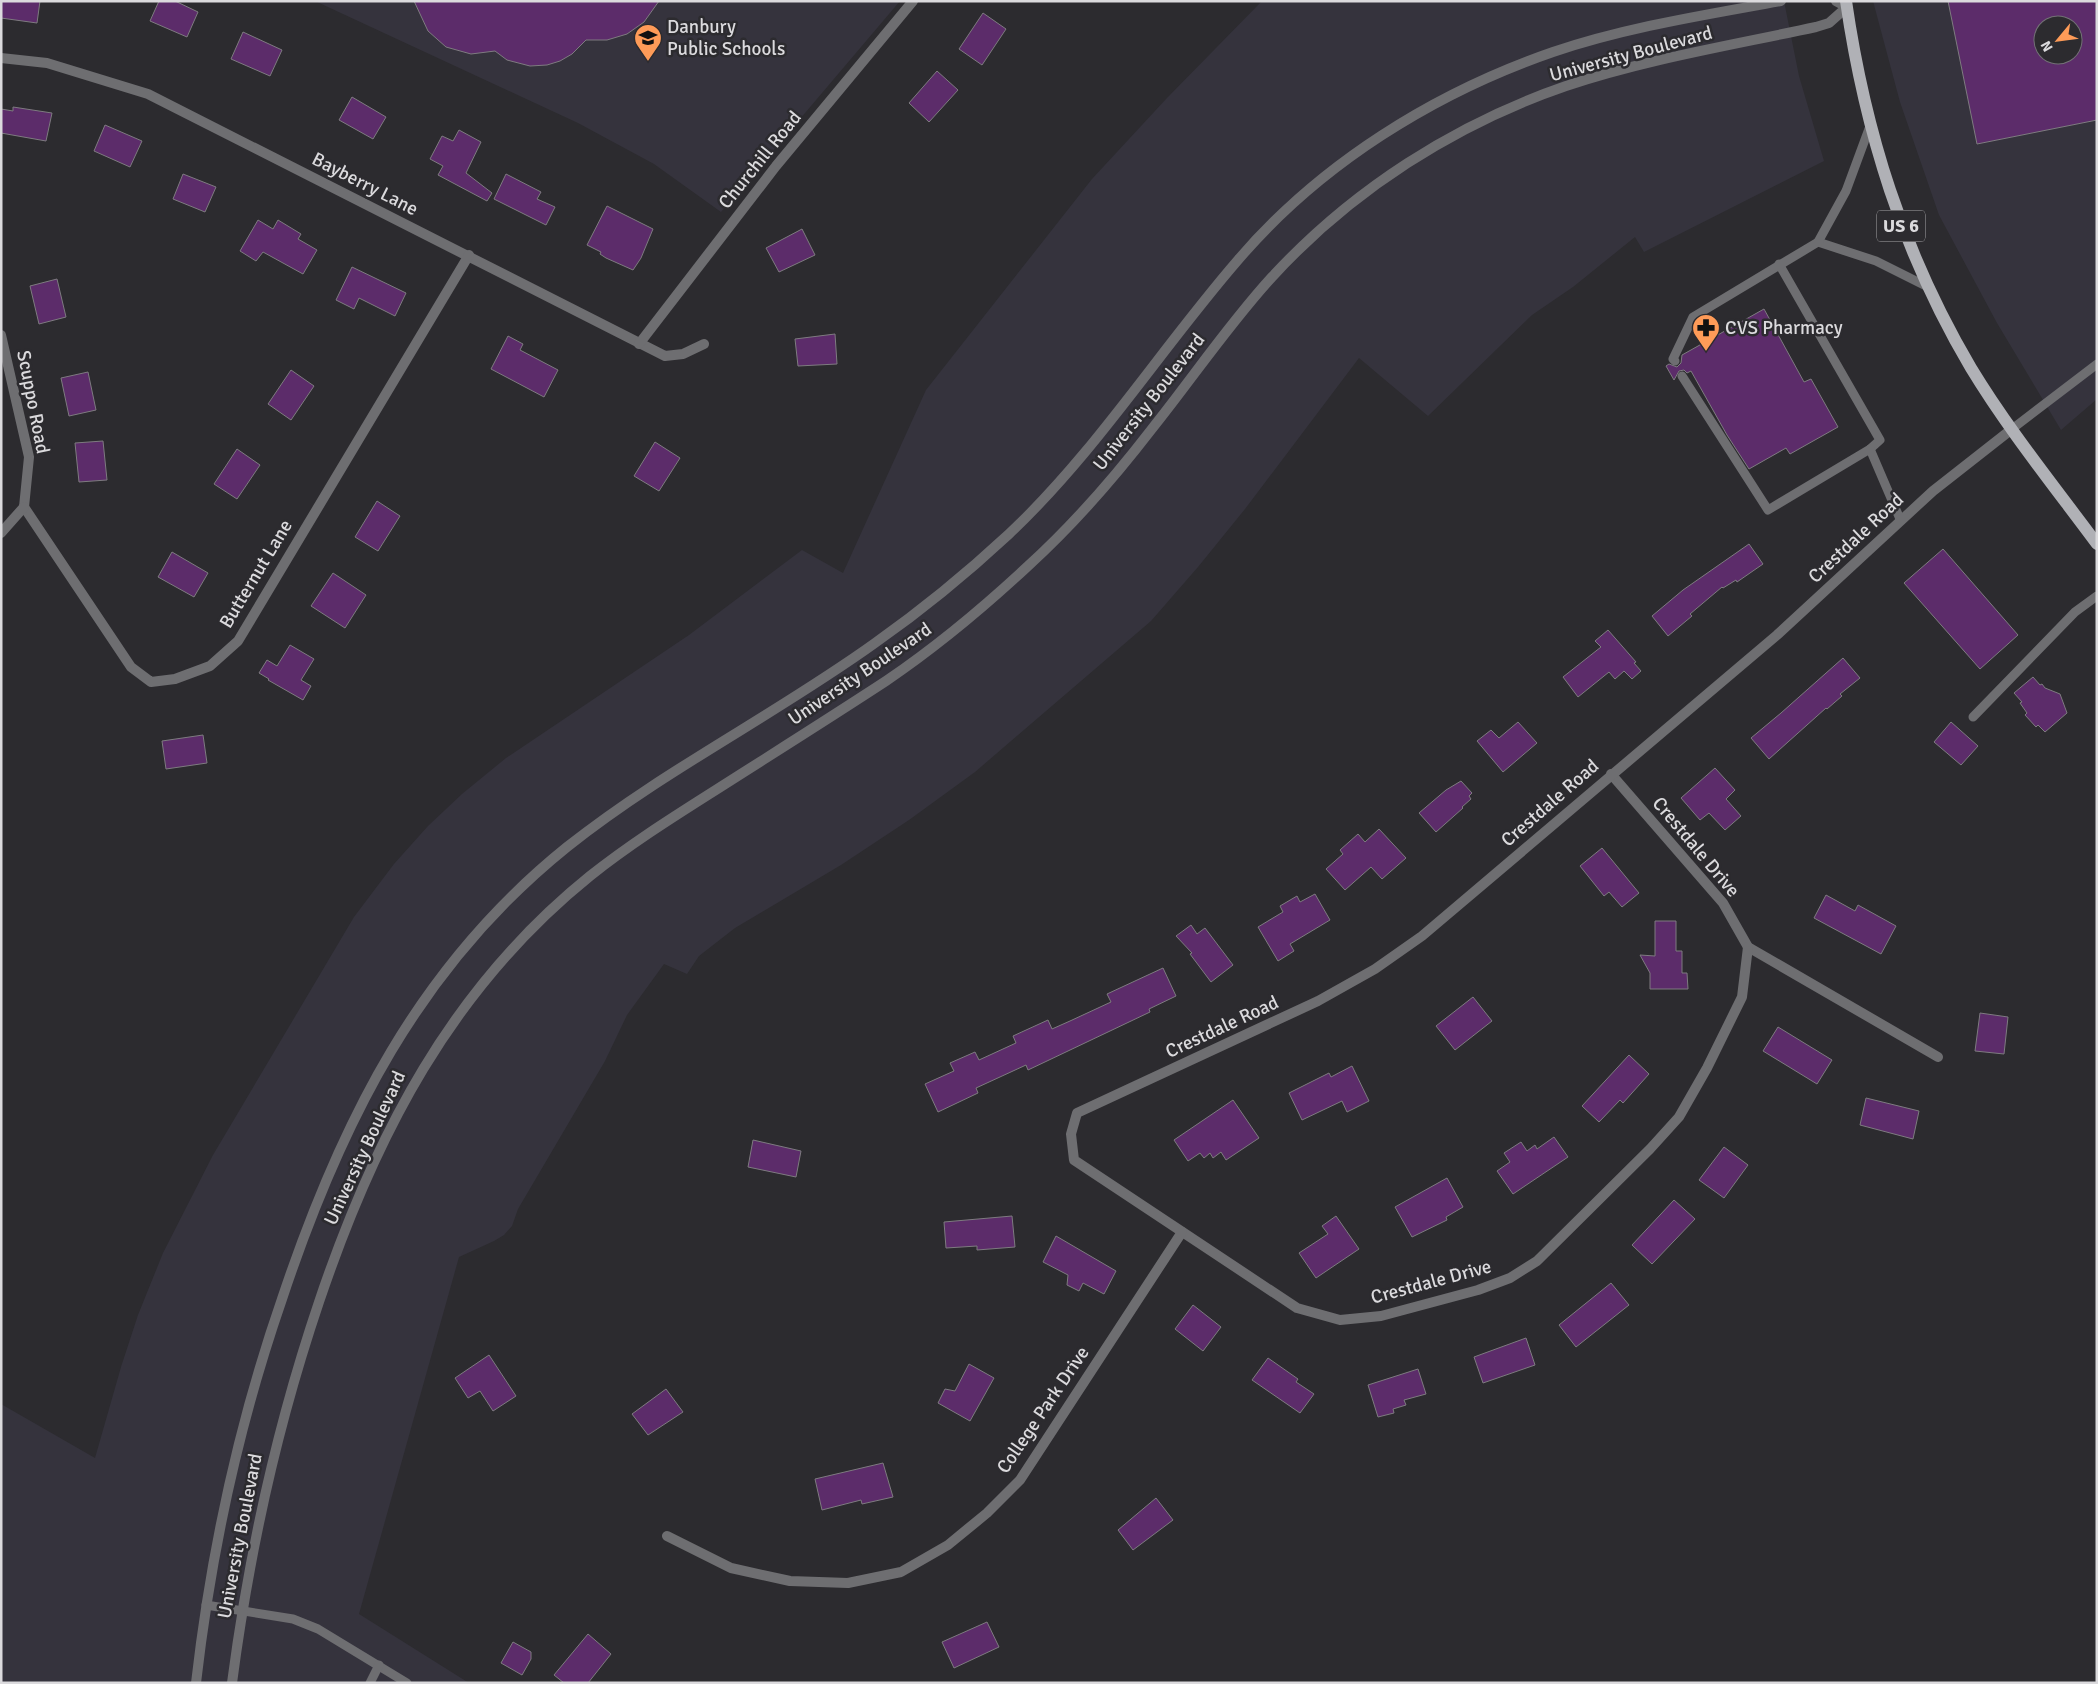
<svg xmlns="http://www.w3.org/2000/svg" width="2098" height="1684" font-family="Signika,sans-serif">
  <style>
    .built { fill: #35333d; fill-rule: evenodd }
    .building { fill: #5c2c6a; stroke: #7e7b80; fill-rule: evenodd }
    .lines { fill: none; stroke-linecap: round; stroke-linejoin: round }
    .service { stroke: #6e6e71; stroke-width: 9 }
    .minor { stroke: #6e6e71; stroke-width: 10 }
    .primary { stroke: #b0b1b6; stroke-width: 12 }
    .labels { text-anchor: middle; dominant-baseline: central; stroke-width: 5; stroke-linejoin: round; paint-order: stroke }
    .shield { fill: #2c2b2f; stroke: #a6a6a9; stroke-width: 1 }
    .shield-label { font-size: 18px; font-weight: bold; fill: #dbdadd }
    .poi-label { font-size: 19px; fill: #dbdadd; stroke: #2c2b2f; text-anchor: start }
    .street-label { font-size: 19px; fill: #dbdadd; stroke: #2c2b2f }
  </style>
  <rect width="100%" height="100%" fill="#2c2b2f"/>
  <g class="built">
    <polygon points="315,1 900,1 721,212 654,164 578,123"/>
    <polygon points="1262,1 1784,1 1799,76 1824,161 1644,252 1635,237 1573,287 1532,315 1428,416 1359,358 1245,509 1198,567 1151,621 975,772 909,820 841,865 735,928 699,956 687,974 664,964 627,1015 605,1061 518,1209 512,1226 504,1235 494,1241 459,1257 359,1614 469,1683 1,1683 1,1404 95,1458 121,1367 138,1315 163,1253 213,1155 354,917 394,864 428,826 462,794 506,758 689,635 802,550 843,573 926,390 1092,179 1167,98"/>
    <path d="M 1873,1 L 2097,1 L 2097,399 L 2061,430 L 1997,323 L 1939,215 L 1900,102 ZM 2043,25 L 2073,25 L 2073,55 L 2043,55 Z"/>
  </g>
  <g class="building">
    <polygon points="1,1 40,1 37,23 1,18"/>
    <polygon points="159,1 175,1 198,12 187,37 150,21"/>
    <polygon points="414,1 659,1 644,22 627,34 607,40 586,40 572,54 560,61 547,65 530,66 507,60 495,51 471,54 446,47 428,31"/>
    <path d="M 1948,1 L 2097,1 L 2097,120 L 1977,144 ZM 2043,25 L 2073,25 L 2073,55 L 2043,55 Z"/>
    <polygon points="983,13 1006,29 982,65 959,49"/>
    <polygon points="243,32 282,50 270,76 231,59"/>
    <polygon points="937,71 958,90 929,122 909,103"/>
    <polygon points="352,97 386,117 373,139 339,120"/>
    <polygon points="13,107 52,113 46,141 1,133 1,109 13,111"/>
    <polygon points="105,125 142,141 130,167 94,151"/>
    <polygon points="459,130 481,142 466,173 492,193 487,201 438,175 443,166 430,159 442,136 453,141"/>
    <polygon points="183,174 216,187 205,212 173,199"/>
    <polygon points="506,174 541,192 537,199 555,207 546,225 494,199"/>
    <polygon points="607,206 653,229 641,258 633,270 606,258 600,254 601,252 587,245"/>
    <polygon points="258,220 273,229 278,220 301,234 298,239 317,250 303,274 263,252 256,261 240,251"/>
    <polygon points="802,229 815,255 779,272 766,248"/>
    <polygon points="352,267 406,293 395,316 359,298 354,309 336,300"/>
    <polygon points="57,279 66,317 39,324 30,286"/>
    <polygon points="1764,309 1804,382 1811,379 1838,427 1790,454 1786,448 1749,469 1727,435 1691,371 1687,373 1684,370 1679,371 1674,380 1666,366 1669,364 1677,367 1681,363 1682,355"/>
    <polygon points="835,334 837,364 798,366 795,339"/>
    <polygon points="508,336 523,344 520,350 558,370 544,397 491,369"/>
    <polygon points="291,370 314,386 291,420 268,404"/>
    <polygon points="88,372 96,410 69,416 61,378"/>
    <polygon points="103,441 107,480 79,482 75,443"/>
    <polygon points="655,442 680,458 659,491 634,476"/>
    <polygon points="237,449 260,465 237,499 214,484"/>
    <polygon points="377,501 400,516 378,551 355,537"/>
    <polygon points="1749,544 1763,564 1737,582 1736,580 1723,588 1722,587 1690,614 1692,616 1668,636 1652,616 1683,590"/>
    <polygon points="1943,549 2018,635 1980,669 1904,583"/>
    <polygon points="172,552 208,573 194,597 158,577"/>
    <polygon points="333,573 366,595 345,628 311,606"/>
    <polygon points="1608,630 1636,662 1634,663 1641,671 1632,679 1624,671 1615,679 1609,672 1578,697 1563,677 1601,647 1595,641"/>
    <polygon points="290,645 314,659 301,680 311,686 303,700 268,680 269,679 259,673 267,660 277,666"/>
    <polygon points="1843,658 1860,678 1840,694 1842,696 1827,709 1826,708 1769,759 1751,738 1781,713"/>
    <polygon points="2033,677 2040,685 2042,684 2045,688 2060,694 2067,713 2045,732 2038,725 2036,727 2025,715 2027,713 2020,703 2022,702 2014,693"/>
    <polygon points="1518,722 1537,743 1503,772 1477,741 1491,730 1499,738"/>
    <polygon points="1951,722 1978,746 1961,765 1934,742"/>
    <polygon points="203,735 207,763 166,769 162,741"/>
    <polygon points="1715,768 1735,790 1726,799 1741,816 1725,830 1709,813 1700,820 1681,798"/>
    <polygon points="1461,781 1472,793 1469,796 1471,799 1462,807 1463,808 1436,832 1419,813 1446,790"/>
    <polygon points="1379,829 1406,858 1382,879 1371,867 1345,890 1326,869 1343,854 1340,850 1358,834 1365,842"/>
    <polygon points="1602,848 1639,893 1622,907 1609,892 1604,896 1580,866"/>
    <polygon points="1315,894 1330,920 1290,944 1294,951 1278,961 1258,927 1283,912 1280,906 1297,896 1300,902"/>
    <polygon points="1826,895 1855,911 1858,905 1896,926 1881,954 1814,918"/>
    <polygon points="1655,921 1676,921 1676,951 1682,951 1682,973 1687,973 1688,989 1650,989 1650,973 1640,955 1655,956"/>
    <polygon points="1191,925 1197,934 1205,928 1233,965 1211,982 1190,954 1192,953 1176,936"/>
    <polygon points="1163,968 1176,996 1149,1009 1150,1012 1028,1070 1026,1065 976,1088 978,1093 938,1112 925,1084 954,1071 950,1063 975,1052 979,1060 1016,1043 1013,1036 1048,1020 1052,1029 1070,1021 1111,1002 1107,994"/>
    <polygon points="1473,997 1492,1021 1455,1050 1436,1026"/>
    <polygon points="1980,1013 2008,1017 2004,1054 1975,1051"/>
    <polygon points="1778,1027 1832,1060 1817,1084 1763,1051"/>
    <polygon points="1629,1055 1649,1074 1623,1103 1620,1100 1599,1122 1582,1106"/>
    <polygon points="1352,1066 1369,1101 1347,1112 1342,1101 1302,1120 1289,1093 1329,1073 1331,1077"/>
    <polygon points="1866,1098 1919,1111 1913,1139 1860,1125"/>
    <polygon points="1233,1100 1259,1138 1226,1160 1221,1152 1213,1158 1210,1153 1204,1158 1200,1153 1188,1161 1174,1140"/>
    <polygon points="1554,1137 1568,1157 1513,1194 1497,1171 1510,1162 1504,1153 1521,1142 1527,1151 1535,1145 1537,1149"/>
    <polygon points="753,1140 801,1151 796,1177 748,1167"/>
    <polygon points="1724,1147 1748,1165 1724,1198 1699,1180"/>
    <polygon points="1447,1178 1463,1207 1446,1217 1447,1220 1412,1237 1395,1207"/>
    <polygon points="1674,1200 1695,1219 1652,1264 1632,1245"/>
    <polygon points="1012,1216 1015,1247 977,1250 977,1246 946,1248 944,1222"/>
    <polygon points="1336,1216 1359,1249 1316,1278 1299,1253 1328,1234 1322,1226"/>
    <polygon points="1056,1236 1116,1271 1104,1294 1083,1283 1079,1291 1067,1285 1068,1275 1043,1262"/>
    <polygon points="1611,1283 1629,1305 1576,1347 1559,1325"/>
    <polygon points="1193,1305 1221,1327 1203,1351 1175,1329"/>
    <polygon points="1526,1338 1535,1365 1483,1383 1474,1357"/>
    <polygon points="489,1355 516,1396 493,1411 480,1391 468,1398 455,1378"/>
    <polygon points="1268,1358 1298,1379 1296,1382 1314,1394 1300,1413 1252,1380"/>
    <polygon points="969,1364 994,1378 970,1421 938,1403 945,1389 955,1391"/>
    <polygon points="1418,1369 1426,1394 1404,1400 1406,1405 1393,1409 1394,1413 1378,1417 1368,1385"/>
    <polygon points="666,1389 683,1412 648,1435 632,1414"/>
    <polygon points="883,1463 893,1497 862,1504 861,1500 822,1510 815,1479"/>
    <polygon points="1156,1498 1173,1520 1133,1550 1118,1530"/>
    <polygon points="987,1622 999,1647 954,1668 942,1642"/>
    <polygon points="588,1634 611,1654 588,1683 564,1683 554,1675"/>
    <polygon points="513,1642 531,1652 531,1659 522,1675 501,1663"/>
  </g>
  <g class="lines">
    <g class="service">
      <polyline points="1818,242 1876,261 1928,287"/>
      <polyline points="1779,264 1880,440 1870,449"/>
      <polyline points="1675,361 1673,359 1693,317 1818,242 1846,191 1870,126"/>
      <polyline points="1682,376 1768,510 1870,449 1900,519"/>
      <polyline points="2012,429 2097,364"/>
      <polyline points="1973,717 2075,612 2097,596"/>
      <polyline points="206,1605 293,1619 318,1629 407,1683"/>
      <polyline points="370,1683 379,1665"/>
    </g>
    <g class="minor">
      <polyline points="1,58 47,63 148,94 665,356 683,354 704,344"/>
      <polyline points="1,335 29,457 24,507"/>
      <polyline points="639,344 776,166 913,1"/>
      <polyline points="24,507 131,667 151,682 175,679 210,666 238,641 469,255"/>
      <polyline points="1,533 24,507"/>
      <polyline points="1611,774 1723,903 1748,947 1938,1057"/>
      <polyline points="1748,947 1742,997 1707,1068 1679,1117 1650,1149 1537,1261 1510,1278 1478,1290 1381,1316 1340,1320 1297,1308 1074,1160 1071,1134 1077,1113 1318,1001 1375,969 1422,936 1777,635 1933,491 2012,429"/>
      <polyline points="667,1536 731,1568 790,1581 848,1583 901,1572 948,1545 987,1513 1020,1480 1182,1232"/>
      <path d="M 196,1683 C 211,1552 239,1423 282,1299 C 341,1122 419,966 567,847 C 664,770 775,715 875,643 C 922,610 967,573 1009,534 C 1096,452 1160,350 1238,260 C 1320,164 1434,93 1553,52 C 1627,27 1705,15 1781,1"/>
      <path d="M 232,1683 C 249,1553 277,1426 319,1302 C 375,1136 451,988 590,876 C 629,845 670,819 711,793 C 769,756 828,719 886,681 C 936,647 984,607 1028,566 C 1073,525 1114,478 1151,430 C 1192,379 1228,325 1272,277 C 1352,190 1455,124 1566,86 C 1647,59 1733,45 1816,27 L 1829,23 L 1847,7 L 1836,1"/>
    </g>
    <path class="primary" d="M 1846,1 C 1865,132 1903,253 1971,368 C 2008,429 2054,486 2097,544"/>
  </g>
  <defs>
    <symbol id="school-pin" viewBox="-11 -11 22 30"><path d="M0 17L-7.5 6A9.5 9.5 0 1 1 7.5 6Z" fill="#fe9b58" stroke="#2c2b2f"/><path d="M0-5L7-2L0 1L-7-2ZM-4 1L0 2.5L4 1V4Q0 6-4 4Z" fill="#111"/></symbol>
    <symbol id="pharmacy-pin" viewBox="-11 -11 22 30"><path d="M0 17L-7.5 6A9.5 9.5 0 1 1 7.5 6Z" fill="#fe9b58" stroke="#2c2b2f"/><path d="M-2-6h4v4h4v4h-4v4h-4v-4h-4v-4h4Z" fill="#111"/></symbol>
  </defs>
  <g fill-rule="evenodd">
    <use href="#school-pin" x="632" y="22" width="32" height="43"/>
    <use href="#pharmacy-pin" x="1690" y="312" width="32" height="43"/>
  </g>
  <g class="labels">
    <rect class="shield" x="1877" y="210.5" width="48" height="31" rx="4"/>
    <g class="shield-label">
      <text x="1901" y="226">US 6</text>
    </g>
    <g class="poi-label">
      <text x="667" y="27">Danbury<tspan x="667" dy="22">Public Schools</tspan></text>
      <text x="1725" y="328">CVS Pharmacy</text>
    </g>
    <g class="street-label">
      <text transform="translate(1631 54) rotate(-15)">University Boulevard</text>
      <text transform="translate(760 160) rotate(-51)">Churchill Road</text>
      <text transform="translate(365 184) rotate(27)">Bayberry Lane</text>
      <text transform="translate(33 402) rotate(79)">Scuppo Road</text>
      <text transform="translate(1149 402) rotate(-52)">University Boulevard</text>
      <text transform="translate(1856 538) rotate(-43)">Crestdale Road</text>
      <text transform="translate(256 574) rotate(-59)">Butternut Lane</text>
      <text transform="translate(860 674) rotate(-34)">University Boulevard</text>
      <text transform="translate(1550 803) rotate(-41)">Crestdale Road</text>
      <text transform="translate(1696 847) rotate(50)">Crestdale Drive</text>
      <text transform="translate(1222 1027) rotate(-25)">Crestdale Road</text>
      <text transform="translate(365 1148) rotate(-65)">University Boulevard</text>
      <text transform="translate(1431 1282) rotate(-15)">Crestdale Drive</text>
      <text transform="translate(1043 1410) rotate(-56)">College Park Drive</text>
      <text transform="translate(240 1536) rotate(-79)">University Boulevard</text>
    </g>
  </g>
  <rect width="2098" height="1684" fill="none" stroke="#dbdadd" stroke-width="5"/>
  <g transform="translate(2058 40) rotate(241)"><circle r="24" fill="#2c2b2f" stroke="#727175"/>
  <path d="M0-4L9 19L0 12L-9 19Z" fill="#fe9b58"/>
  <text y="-8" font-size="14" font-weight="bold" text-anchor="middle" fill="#dbdadd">N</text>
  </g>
</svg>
